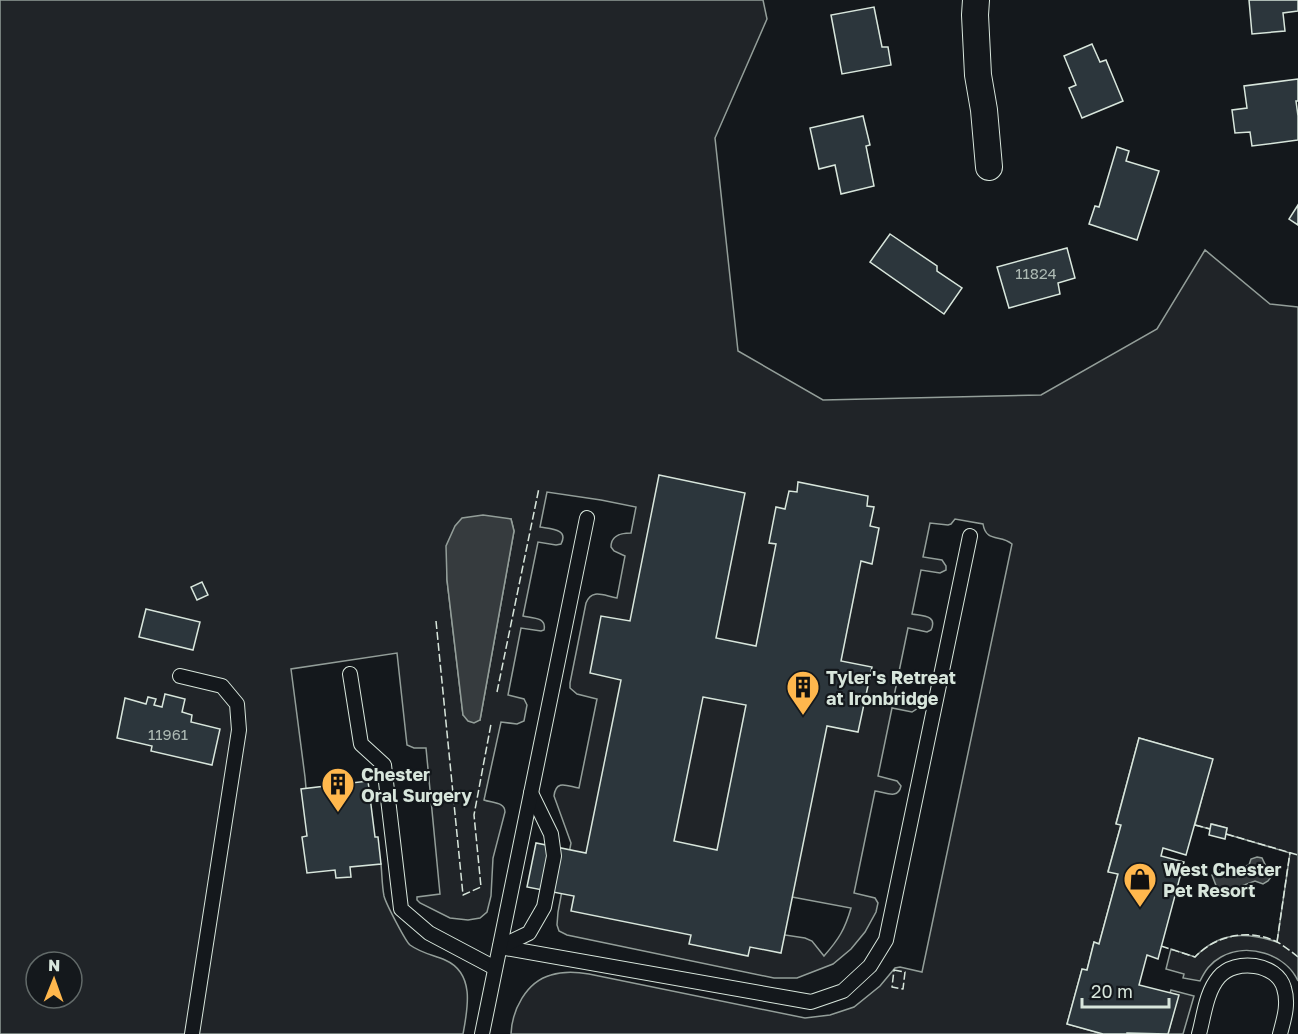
<svg xmlns="http://www.w3.org/2000/svg" width="1298" height="1034" font-family="'Golos Text',sans-serif">
  <style>
    .green { fill: #202428; stroke: #939e99; stroke-width: 1.5; fill-rule: evenodd }
    .water { fill: #363b3e; stroke: #939e99; stroke-width: 1.5 }
    .building { fill: #2c363c; stroke: #d8e6dc; stroke-width: 1.5; fill-rule: evenodd }
    .lines { fill: none; stroke-linecap: round; stroke-linejoin: round }
    .service-casing { stroke: #d8e6dc; stroke-width: 16 }
    .minor-casing { stroke: #d8e6dc; stroke-width: 28 }
    .service { stroke: #14181c; stroke-width: 14 }
    .minor { stroke: #14181c; stroke-width: 26 }
    .fence { stroke: #d8e6dc; stroke-width: 1.5; stroke-dasharray: 8 3; stroke-linecap: butt }
    .labels { text-anchor: middle; dominant-baseline: central; stroke-width: 4.5; stroke-linejoin: round; paint-order: stroke }
    .number-label { font-size: 15px; fill: #adbab4 }
    .poi-label { font-size: 18px; font-weight: bold; fill: #d8e6dc; stroke: #14181c; text-anchor: start }
  </style>
  <rect width="100%" height="100%" fill="#14181c"/>
  <g class="green">
    <path d="M 0,0 L 763,0 L 767,19 L 715,138 L 738,351 L 823,400 L 1041,395 L 1157,329 L 1205,250 L 1270,304 L 1298,307 L 1298,981 C 1286,954 1247,942 1221,957 C 1210,963 1205,971 1200,981 L 1183,978 L 1184,974 L 1166,969 L 1171,949 L 1195,957 C 1220,931 1246,932 1277,942 L 1290,853 L 1226,834 L 1227,828 L 1212,824 L 1210,829 L 1195,825 L 1212,759 L 1139,738 L 1116,823 L 1121,825 L 1108,871 L 1118,874 L 1099,944 L 1094,942 L 1087,970 L 1082,969 L 1067,1024 L 1103,1034 L 511,1034 C 512,1010 526,982 551,975 C 564,971 577,972 589,974 L 805,1018 L 830,1015 L 854,1007 L 880,986 L 895,968 L 900,967 L 922,972 L 1012,544 C 1001,534 986,543 983,524 L 955,519 L 951,524 L 948,525 L 930,523 L 923,557 L 942,560 L 946,566 L 946,570 L 940,573 L 921,570 L 912,614 C 922,616 938,615 931,630 L 927,632 L 908,628 L 894,696 L 915,700 L 918,704 L 918,708 L 912,712 L 892,708 L 878,776 L 897,781 L 901,786 C 898,800 885,792 875,791 L 854,893 L 875,898 L 878,903 L 876,912 L 865,932 L 851,949 L 833,964 L 797,978 L 774,978 L 567,935 L 559,931 L 557,925 L 558,912 L 571,843 L 554,796 C 556,779 567,786 579,788 L 597,699 L 577,694 L 570,688 L 570,683 L 586,603 C 592,588 604,596 617,598 L 625,556 L 614,551 L 611,547 C 611,535 621,533 631,533 L 636,507 L 601,500 L 547,492 L 540,527 C 551,529 569,529 561,544 L 556,545 L 538,542 L 523,616 C 532,618 547,617 544,630 L 541,631 L 521,628 L 508,695 L 524,699 L 527,705 L 524,721 L 517,724 L 501,722 L 484,800 C 492,803 505,802 505,812 L 493,858 L 491,896 L 487,912 L 480,918 L 468,920 L 450,918 L 420,903 L 417,900 L 417,897 L 440,894 L 426,748 L 414,748 L 407,745 L 397,653 L 291,669 L 305,777 L 313,866 L 376,860 L 381,864 C 382,874 382,886 384,896 C 386,904 406,942 410,945 C 421,953 433,955 445,960 C 475,973 468,1008 463,1034 L 0,1034 ZM 511,519 L 514,531 L 480,720 L 463,715 L 447,580 L 447,546 ZM 792,897 L 851,908 C 845,929 839,939 824,956 L 812,941 L 805,938 L 778,934 ZM 36,962 L 72,962 L 72,998 L 36,998 Z"/>
    <polygon points="1171,990 1194,996 1183,1034 1168,1034 1178,995 1170,993"/>
  </g>
  <g class="water">
    <polygon points="483,515 511,519 514,531 480,720 474,723 468,721 463,715 447,580 446,546 455,526 462,518"/>
    <polygon points="1257,857 1262,858 1271,877 1268,881 1263,884 1255,881 1233,889 1230,895 1224,897 1220,896 1212,875 1214,872 1221,869 1229,871 1249,865 1251,859"/>
  </g>
  <g class="building">
    <polygon points="1249,0 1298,0 1298,11 1283,13 1285,31 1252,34"/>
    <polygon points="874,7 882,47 888,47 891,65 842,74 831,15"/>
    <polygon points="1092,44 1100,62 1106,60 1123,101 1082,118 1069,88 1076,85 1064,56"/>
    <polygon points="1298,79 1298,101 1296,101 1298,116 1298,140 1252,146 1250,132 1235,133 1232,110 1247,108 1244,86"/>
    <polygon points="863,116 870,145 866,146 874,186 841,194 835,165 819,169 810,128"/>
    <polygon points="1117,147 1129,151 1126,161 1159,171 1137,240 1089,224 1095,206 1099,207"/>
    <polygon points="1298,205 1298,225 1289,219"/>
    <polygon points="890,234 937,266 937,271 962,288 944,314 870,262"/>
    <polygon points="1067,248 1075,278 1058,283 1060,294 1009,308 997,267"/>
    <path d="M 659,475 L 745,493 L 716,638 L 756,646 L 776,544 L 769,543 L 776,507 L 785,509 L 789,491 L 797,492 L 798,482 L 868,496 L 867,506 L 874,507 L 870,526 L 879,528 L 872,564 L 861,561 L 841,661 L 872,667 L 858,732 L 827,726 L 781,953 L 750,947 L 748,956 L 689,944 L 691,935 L 571,911 L 574,896 L 527,887 L 536,843 L 586,853 L 621,680 L 590,673 L 601,616 L 630,621 ZM 703,697 L 746,705 L 717,850 L 674,841 Z"/>
    <polygon points="202,582 208,595 197,600 191,587"/>
    <polygon points="146,609 200,622 193,650 139,637"/>
    <polygon points="165,694 185,699 182,712 192,715 191,722 220,729 212,765 151,751 152,746 117,738 125,698 146,704 148,697 156,699 154,705 162,707"/>
    <polygon points="1139,738 1213,759 1186,855 1163,848 1161,856 1184,862 1158,959 1147,955 1139,985 1179,995 1168,1034 1127,1033 1127,1034 1103,1034 1067,1024 1082,969 1087,970 1094,942 1099,944 1118,874 1108,872 1121,825 1116,824"/>
    <polygon points="368,781 375,837 378,837 381,864 350,867 351,877 336,878 335,870 307,873 302,837 307,836 301,789"/>
    <polygon points="1211,824 1227,828 1225,839 1209,835"/>
  </g>
  <g class="lines">
    <defs>
      <g id="service">
        <polyline points="350,674 361,744 384,765 401,909 429,933 495,968"/>
        <polyline points="180,676 222,686 237,704 239,730 192,1034"/>
        <polyline points="500,947 811,1002 843,991 870,966 886,940 970,536"/>
        <polyline points="500,947 529,933 544,907 554,856 551,834 531,793"/>
        <polyline points="482,1034 587,518"/>
        <path d="M 1199,1034 C 1204,1016 1206,992 1219,977 C 1235,958 1277,963 1284,988 C 1289,1004 1284,1019 1280,1034"/>
      </g>
      <polyline id="minor" points="976,0 975,15 978,75 984,110 989,167"/>
    </defs>
    <use href="#service" class="service-casing"/>
    <use href="#minor" class="minor-casing"/>
    <use href="#service" class="service"/>
    <use href="#minor" class="minor"/>
    <g class="fence">
      <polyline points="436,621 463,895 481,887 474,815 491,724"/>
      <polyline points="497,692 539,488"/>
      <polyline points="1195,825 1210,829"/>
      <polyline points="1226,834 1298,855"/>
      <polyline points="1277,942 1290,852"/>
      <path d="M 1161,946 L 1195,957 C 1217,934 1251,928 1279,943 C 1285,947 1292,952 1298,957"/>
      <polygon points="894,970 905,972 903,989 892,987"/>
    </g>
  </g>
  <defs>
    <symbol id="building-pin" viewBox="-11 -11 22 30"><path d="M0 17L-7.5 6A9.5 9.5 0 1 1 7.5 6Z" fill="#ffb74d" stroke="#14181c"/><path d="M-4-6H4V6H1V3H-1V6H-4ZM-2.5-4.3h1.7v1.8h-1.7ZM.8-4.3h1.7v1.8H.8ZM-2.5-1h1.7V.8h-1.7ZM.8-1h1.7V.8H.8Z" fill="#111"/></symbol>
    <symbol id="shop-pin" viewBox="-11 -11 22 30"><path d="M0 17L-7.5 6A9.5 9.5 0 1 1 7.5 6Z" fill="#ffb74d" stroke="#14181c"/><path d="M-5-2.5h2.3a2.7 3.5 0 0 1 5.4 0H5L5.5 6h-11ZM-1.5-2.5h3a1.5 2.3 0 0 0-3 0Z" fill="#111"/></symbol>
  </defs>
  <g fill-rule="evenodd">
    <use href="#building-pin" x="784" y="668" width="38" height="52"/>
    <use href="#building-pin" x="319" y="765" width="38" height="52"/>
    <use href="#shop-pin" x="1121" y="860" width="38" height="52"/>
  </g>
  <g class="labels">
    <g class="number-label">
      <text x="1036" y="273">11824</text>
      <text x="168" y="734">11961</text>
    </g>
    <g class="poi-label">
      <text x="826" y="677">Tyler's Retreat<tspan x="826" dy="21">at Ironbridge</tspan></text>
      <text x="361" y="774">Chester<tspan x="361" dy="21">Oral Surgery</tspan></text>
      <text x="1163" y="869">West Chester<tspan x="1163" dy="21">Pet Resort</tspan></text>
    </g>
  </g>
  <g transform="translate(54 980) rotate(1)"><circle r="28" fill="#14181c" stroke="#626a69" stroke-width="1.5"/>
  <path d="M0-4.5L10 22L0 15L-10 22Z" fill="#ffb74d"/>
  <text y="-9" font-size="16" font-weight="bold" text-anchor="middle" fill="#d8e6dc">N</text>
  </g>
  <path d="M1082 998v9h87v-9" fill="none" stroke="#d8e6dc" stroke-width="3"/>
  <text x="1091" y="998" font-size="18" fill="#d8e6dc" stroke="#14181c" stroke-width="4.5" paint-order="stroke">20 m</text>
</svg>
